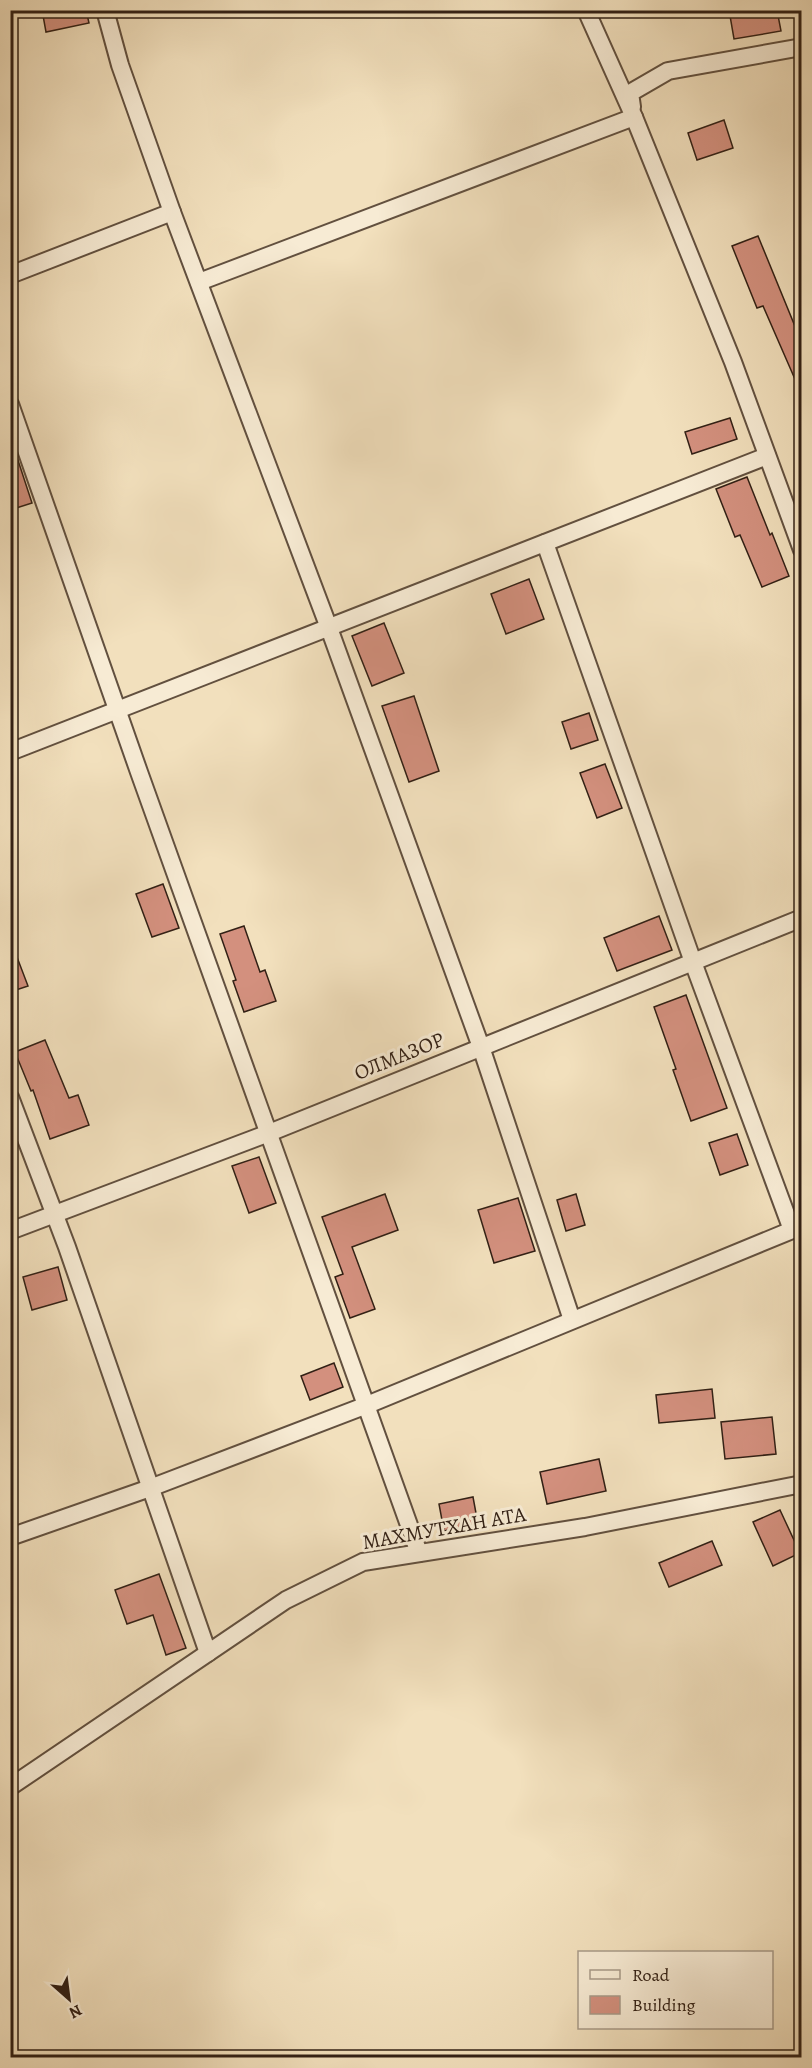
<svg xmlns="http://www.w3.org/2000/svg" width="812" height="2068" font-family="Alegreya,serif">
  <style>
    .building { fill: #d3907e; stroke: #322015; stroke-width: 1.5 }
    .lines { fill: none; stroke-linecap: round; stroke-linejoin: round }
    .minor-casing { stroke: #62503f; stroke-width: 20 }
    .minor { stroke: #f7ebd4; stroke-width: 16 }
    .labels { text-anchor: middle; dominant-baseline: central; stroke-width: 6; stroke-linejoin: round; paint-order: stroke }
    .street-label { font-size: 21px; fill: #322015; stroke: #f7ebd4 }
  </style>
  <rect width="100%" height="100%" fill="#f2e0bd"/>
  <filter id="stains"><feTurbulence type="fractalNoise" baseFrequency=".00333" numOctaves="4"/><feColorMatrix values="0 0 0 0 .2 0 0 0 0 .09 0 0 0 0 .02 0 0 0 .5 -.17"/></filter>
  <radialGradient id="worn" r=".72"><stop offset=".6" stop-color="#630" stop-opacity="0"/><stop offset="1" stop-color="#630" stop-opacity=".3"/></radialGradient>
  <g class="building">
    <polygon points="42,10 86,10 89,23 46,32"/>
    <polygon points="729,10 777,10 781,31 734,39"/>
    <polygon points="724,120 733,148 697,160 688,133"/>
    <polygon points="758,236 801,341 801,393 763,306 757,308 732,246"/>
    <polygon points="730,418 737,439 692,454 685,432"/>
    <polygon points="10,442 12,442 32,503 10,510"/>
    <polygon points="747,477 770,535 772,533 789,576 762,587 740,535 735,537 716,489"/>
    <polygon points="529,579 544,619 506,634 491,594"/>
    <polygon points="384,623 404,673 372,686 352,636"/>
    <polygon points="414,696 439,771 409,782 382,706"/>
    <polygon points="589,713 598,740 571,749 562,722"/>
    <polygon points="605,764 622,808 597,818 580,773"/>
    <polygon points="163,884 179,928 152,937 136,894"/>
    <polygon points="659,916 672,950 617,971 604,938"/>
    <polygon points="244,926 260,972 265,970 276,1001 244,1012 233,981 236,980 220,934"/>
    <polygon points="10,944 12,944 28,986 10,992"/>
    <polygon points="686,995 727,1108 691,1121 673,1070 676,1069 654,1007"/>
    <polygon points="45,1040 69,1098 78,1095 89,1125 50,1139 33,1090 31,1091 15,1052"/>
    <polygon points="737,1134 748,1165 720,1175 709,1143"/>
    <polygon points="259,1157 276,1203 249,1213 232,1166"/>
    <polygon points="385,1194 398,1230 352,1247 375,1309 350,1318 335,1277 343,1274 322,1217"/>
    <polygon points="576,1194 585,1225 566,1231 557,1200"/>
    <polygon points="518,1198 535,1251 494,1263 478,1210"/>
    <polygon points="58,1267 67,1300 32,1310 23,1277"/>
    <polygon points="334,1363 343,1387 310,1400 301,1376"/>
    <polygon points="712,1389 715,1418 659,1423 656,1395"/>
    <polygon points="772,1417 776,1454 725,1459 721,1422"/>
    <polygon points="599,1459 606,1491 547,1504 540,1472"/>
    <polygon points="473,1497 478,1524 444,1531 439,1504"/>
    <polygon points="780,1510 800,1553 773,1566 753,1522"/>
    <polygon points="712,1541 722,1565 669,1587 659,1563"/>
    <polygon points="159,1574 186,1648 166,1655 153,1615 127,1624 115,1590"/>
  </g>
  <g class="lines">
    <defs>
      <g id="minor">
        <polyline points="105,10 120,65 172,212 329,628 481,1047 572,1320"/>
        <polyline points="586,10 634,117 733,362 802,550"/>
        <polyline points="632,107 630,93 668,71 802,47"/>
        <polyline points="10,275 172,212"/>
        <polyline points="199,282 634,117"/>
        <polyline points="10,404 139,772 419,1553"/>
        <polyline points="545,543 693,962 792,1230"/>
        <polyline points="10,752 767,456"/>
        <polyline points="10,1097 67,1247 208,1653"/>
        <polyline points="10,1231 269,1133 802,918"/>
        <polyline points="10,1537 150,1488 367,1405 802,1226"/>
        <polyline points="10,1787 286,1600 363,1562 585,1527 802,1484"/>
      </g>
    </defs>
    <use href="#minor" class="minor-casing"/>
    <use href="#minor" class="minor"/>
  </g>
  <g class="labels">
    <g class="street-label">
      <text transform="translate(399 1056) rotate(-22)">ОЛМАЗОР</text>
      <text transform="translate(444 1528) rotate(-10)">МАХМУТХАН АТА</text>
    </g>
  </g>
  <rect width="812" height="2068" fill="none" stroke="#f2e0bd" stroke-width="36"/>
  <rect x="12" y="12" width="788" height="2044" fill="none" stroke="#322015" stroke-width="3"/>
  <rect x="18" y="18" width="776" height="2032" fill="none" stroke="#322015" stroke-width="1.5"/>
  <rect x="578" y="1951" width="195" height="78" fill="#f7ebd4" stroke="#a89a88" stroke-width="1.5"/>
  <rect x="590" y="1970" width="30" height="9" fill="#f7ebd4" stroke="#a89a88" stroke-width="1.5"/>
  <text x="632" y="1981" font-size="18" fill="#322015">Road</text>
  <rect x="590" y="1996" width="30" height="18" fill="#d3907e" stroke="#a89a88" stroke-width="1.5"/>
  <text x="632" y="2011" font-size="18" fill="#322015">Building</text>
  <g transform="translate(69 1999) rotate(152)" stroke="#f7ebd4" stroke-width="4.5" paint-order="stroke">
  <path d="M0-4.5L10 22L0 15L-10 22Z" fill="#322015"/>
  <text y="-9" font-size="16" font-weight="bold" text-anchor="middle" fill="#322015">N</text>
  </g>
  <rect width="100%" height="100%" filter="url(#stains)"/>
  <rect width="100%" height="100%" fill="url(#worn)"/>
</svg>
